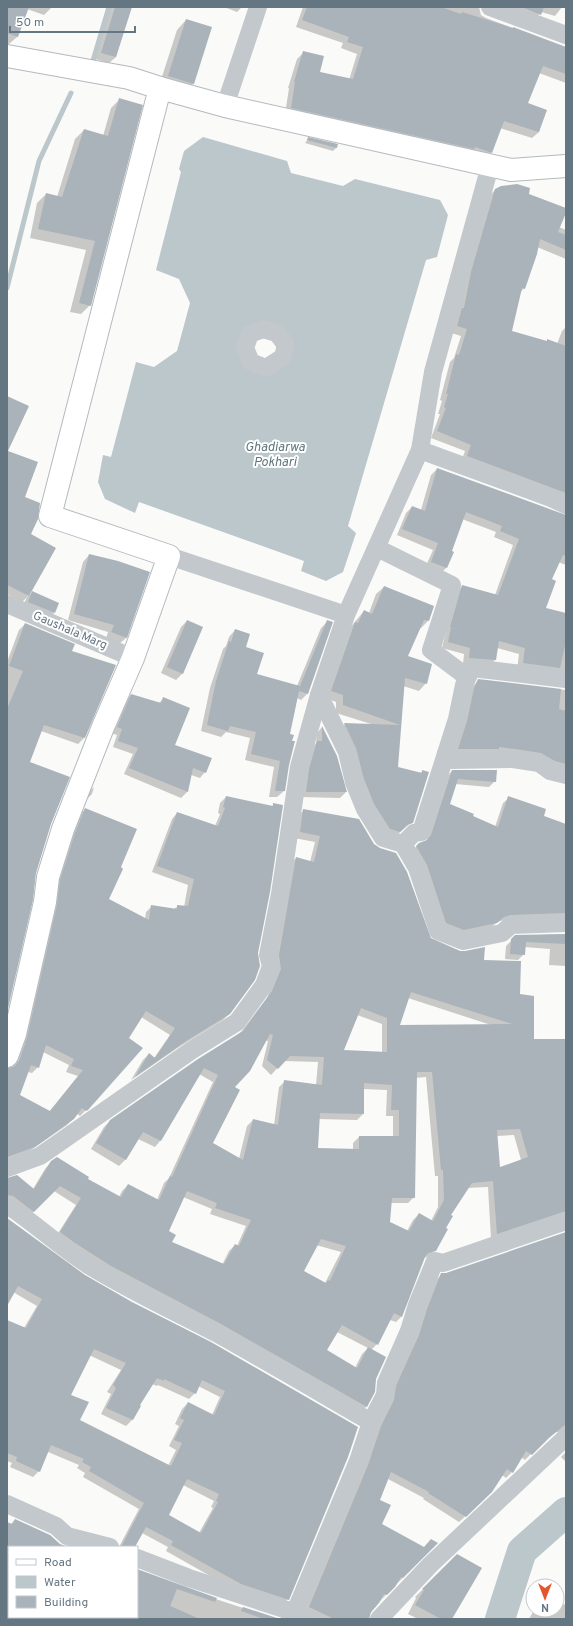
<svg xmlns="http://www.w3.org/2000/svg" width="573" height="1626" font-family="Overpass,sans-serif">
  <style>
    .water { fill: #bbc7cb; fill-rule: evenodd }
    .shadow { fill: #0003; fill-rule: evenodd }
    .lines { fill: none; stroke-linecap: round; stroke-linejoin: round }
    .stream { stroke: #bbc7cb; stroke-width: 5 }
    .river { stroke: #bbc7cb; stroke-width: 30 }
    .building { fill: #aab3b9; fill-rule: evenodd }
    .secondary-casing { stroke: #b3babf; stroke-width: 24 }
    .street { stroke: #c3c8cc; stroke-width: 18 }
    .secondary { stroke: #fff; stroke-width: 22 }
    .labels { text-anchor: middle; dominant-baseline: central; stroke-width: 4; stroke-linejoin: round; paint-order: stroke }
    .street-label { font-size: 12px; fill: #657683; stroke: #fff }
    .water-label { font-size: 13px; font-style: italic; fill: #60757c; stroke: #fff }
  </style>
  <rect width="100%" height="100%" fill="#fafaf8"/>
  <path class="water" d="M 203,137 L 287,161 L 291,173 L 343,186 L 355,179 L 440,200 L 448,215 L 437,257 L 426,260 L 348,526 L 356,533 L 343,572 L 326,581 L 301,571 L 304,561 L 139,502 L 135,513 L 105,499 L 98,482 L 103,455 L 111,457 L 136,362 L 154,367 L 177,351 L 190,303 L 179,279 L 156,270 L 181,172 L 179,169 L 184,151 ZM 263,329 L 286,345 L 266,368 L 245,348 Z"/>
  <g class="shadow">
    <polygon points="7,7 52,7 44,15 27,9 17,37 9,44 7,44"/>
    <polygon points="111,7 131,7 116,57 109,63 95,59"/>
    <polygon points="224,7 242,7 237,12"/>
    <polygon points="303,7 479,7 481,15 486,18 566,48 566,83 539,73 527,104 545,110 539,132 532,138 500,128 491,152 484,159 285,114 289,88 288,88 297,59 303,53 319,72 349,80 357,54 341,48 343,43 296,27"/>
    <polygon points="497,7 562,7 555,16 541,12 534,20"/>
    <polygon points="186,20 211,28 193,84 184,93 159,86 177,30"/>
    <polygon points="120,99 90,305 81,314 70,312 86,250 30,238 37,203 46,194 57,197 75,139 84,130 103,136 111,108"/>
    <polygon points="308,139 336,145 336,148 333,151 305,143"/>
    <polygon points="495,190 527,194 566,209 559,227 566,230 566,259 537,247 524,288 520,293 511,332 546,342 548,340 557,344 562,331 566,327 566,503 461,462 465,451 431,438 440,414 438,414 442,401 440,400 450,362 454,358 461,336 451,333 488,197"/>
    <polygon points="7,452 24,498 29,534 55,548 27,597 33,592 54,613 48,619 22,608 27,597 22,602 7,594"/>
    <polygon points="437,469 566,516 566,565 558,562 551,580 545,609 566,614 566,677 517,670 519,654 497,648 495,660 489,666 463,664 464,654 442,648 456,592 463,586 495,595 513,545 494,537 496,532 462,519 451,551 453,552 446,568 440,574 425,568 433,550 397,535 406,513 412,507 421,510 431,475"/>
    <polygon points="89,555 149,573 126,638 119,644 106,639 108,632 68,620 83,562"/>
    <polygon points="384,587 428,621 421,628 420,628 406,657 426,683 419,691 403,686 397,768 420,773 423,771 412,822 392,839 357,786 338,731 345,724 371,724 336,713 336,702 325,698 348,630 364,611 369,613 376,594"/>
    <polygon points="187,621 201,627 182,674 176,680 161,673 181,627"/>
    <polygon points="328,621 308,693 301,700 297,698 289,734 288,765 284,791 277,797 269,797 274,767 245,760 250,738 226,732 221,737 201,731 210,688 223,649 226,646 229,637 235,630 245,647 256,675 297,686 321,628"/>
    <polygon points="25,624 71,652 84,738 78,744 41,731 28,763 50,824 35,873 7,1008 7,662 19,630"/>
    <polygon points="479,680 566,690 566,773 453,755 472,687"/>
    <polygon points="131,695 159,703 164,698 174,746 205,772 200,778 191,775 187,792 181,798 124,774 133,754 113,747 117,735 111,733 125,701"/>
    <polygon points="322,727 346,792 340,798 300,797 311,748 316,743 317,733"/>
    <polygon points="452,771 495,781 489,787 455,784 449,805 495,827 503,803 509,798 543,816 566,825 566,919 504,920 497,922 491,928 458,935 441,928 411,852 419,844 426,842 446,777"/>
    <polygon points="94,787 92,794 86,800 87,793"/>
    <path d="M 226,797 L 271,807 L 274,804 L 229,1014 L 223,1020 L 179,1047 L 131,1080 L 143,1060 L 149,1054 L 154,1058 L 170,1035 L 141,1017 L 87,1109 L 80,1116 L 77,1114 L 67,1125 L 28,1152 L 7,1161 L 7,1069 L 13,1067 L 21,1045 L 55,886 L 79,815 L 85,809 L 108,899 L 145,919 L 146,912 L 152,906 L 174,909 L 178,906 L 184,907 L 188,885 L 152,872 L 172,819 L 177,813 L 215,826 L 220,814 L 218,813 L 220,803 ZM 43,1052 L 69,1065 L 66,1072 L 78,1076 L 49,1112 L 19,1095 L 28,1072 L 32,1073 L 38,1067 Z"/>
    <path d="M 304,810 L 430,939 L 483,960 L 519,995 L 532,1040 L 566,1040 L 566,1218 L 491,1239 L 488,1187 L 467,1188 L 450,1216 L 435,1250 L 429,1256 L 424,1258 L 401,1317 L 396,1322 L 390,1320 L 377,1344 L 371,1350 L 375,1379 L 374,1392 L 366,1407 L 360,1413 L 55,1238 L 76,1205 L 54,1191 L 28,1217 L 7,1203 L 7,1179 L 33,1189 L 45,1169 L 51,1162 L 119,1197 L 122,1191 L 128,1185 L 157,1200 L 164,1183 L 169,1178 L 213,1082 L 199,1074 L 160,1141 L 155,1147 L 138,1139 L 125,1160 L 119,1166 L 91,1149 L 104,1127 L 110,1121 L 240,1033 L 267,998 L 275,976 L 273,961 L 290,864 L 296,858 L 310,862 L 315,842 L 294,838 L 298,816 ZM 408,998 L 491,1025 L 398,1026 ZM 357,1015 L 382,1024 L 382,1053 L 343,1051 ZM 265,1040 L 268,1041 L 262,1066 L 271,1075 L 284,1061 L 318,1062 L 316,1085 L 285,1081 L 279,1087 L 274,1125 L 253,1120 L 247,1126 L 239,1159 L 212,1144 L 234,1087 ZM 426,1077 L 435,1176 L 438,1176 L 438,1207 L 431,1221 L 419,1214 L 413,1220 L 407,1231 L 389,1222 L 390,1203 L 408,1203 L 414,1197 L 415,1078 ZM 363,1089 L 387,1090 L 386,1116 L 393,1116 L 393,1137 L 359,1137 L 353,1143 L 353,1150 L 317,1149 L 318,1119 L 357,1120 L 363,1114 ZM 514,1135 L 521,1160 L 499,1169 L 497,1136 ZM 183,1197 L 212,1209 L 210,1214 L 246,1226 L 237,1246 L 235,1245 L 229,1251 L 222,1265 L 171,1242 L 167,1232 ZM 316,1245 L 341,1252 L 325,1283 L 302,1271 ZM 337,1332 L 368,1348 L 362,1354 L 355,1368 L 326,1350 Z"/>
    <polygon points="566,934 566,966 549,965 550,949 524,947 524,954 518,960 505,959 506,946 516,936"/>
    <path d="M 7,1219 L 84,1276 L 131,1303 L 211,1343 L 288,1599 L 282,1605 L 235,1590 L 166,1551 L 168,1547 L 142,1533 L 134,1547 L 119,1547 L 139,1509 L 83,1477 L 85,1473 L 77,1468 L 79,1465 L 48,1452 L 39,1471 L 33,1477 L 10,1467 L 12,1463 L 7,1461 L 7,1321 L 24,1328 L 37,1306 L 13,1292 L 7,1304 ZM 89,1355 L 121,1370 L 107,1392 L 111,1394 L 101,1414 L 126,1426 L 132,1420 L 140,1406 L 138,1405 L 152,1384 L 157,1386 L 158,1385 L 189,1399 L 195,1393 L 198,1386 L 220,1397 L 212,1415 L 188,1403 L 182,1409 L 175,1424 L 179,1426 L 169,1446 L 176,1450 L 168,1466 L 78,1421 L 69,1396 ZM 183,1485 L 214,1501 L 211,1507 L 213,1508 L 199,1533 L 167,1516 Z"/>
    <polygon points="566,1233 566,1435 563,1433 556,1432 544,1441 525,1460 521,1457 512,1472 506,1478 502,1475 485,1498 459,1522 423,1499 424,1498 388,1479 379,1501 381,1525 423,1548 436,1544 380,1601 368,1616 368,1619 313,1619 303,1613 436,1280 442,1274 447,1274"/>
    <polygon points="566,1452 566,1462 561,1457"/>
    <polygon points="15,1520 9,1547 9,1617 137,1617 137,1570 185,1589 277,1619 7,1619 7,1523 10,1525"/>
    <polygon points="457,1555 451,1619 418,1619 408,1614 416,1598 415,1597"/>
    <polygon points="557,1604 561,1606 564,1604 566,1605 566,1619 529,1619 534,1610 557,1610"/>
  </g>
  <g class="lines">
    <g class="stream">
      <polyline points="92,64 109,7"/>
      <polyline points="7,288 39,161 71,93"/>
    </g>
    <polyline class="river" points="500,1619 522,1551 566,1512"/>
  </g>
  <g class="building">
    <polygon points="7,7 29,7 18,37 7,33"/>
    <polygon points="115,7 132,7 116,57 101,53"/>
    <polygon points="307,7 441,7 461,14 462,12 513,28 513,27 566,47 566,74 543,66 528,103 547,110 539,132 504,121 492,153 475,147 474,149 291,108 295,82 294,82 303,51 324,56 320,72 353,79 363,47 347,42 349,37 302,20"/>
    <polygon points="522,7 544,7 541,15"/>
    <polygon points="186,19 212,27 194,84 168,76"/>
    <polygon points="119,98 143,105 91,306 79,303 95,241 38,229 46,193 62,197 84,129 108,136"/>
    <polygon points="308,137 338,144 337,148 307,140"/>
    <polygon points="517,184 530,188 529,194 566,208 566,213 558,232 566,235 566,250 540,239 537,254 525,289 522,288 512,331 547,341 547,339 566,346 566,493 467,456 471,445 437,431 446,408 444,407 448,394 446,394 456,354 459,355 467,329 457,326 462,308 464,308 471,272 495,189 501,186"/>
    <polygon points="7,396 29,406 8,451 38,462 25,497 40,503 38,519 31,534 56,548 29,596 7,585"/>
    <polygon points="437,468 566,515 566,556 563,555 552,579 556,581 546,608 566,613 566,641 560,668 523,663 525,648 499,641 496,660 469,658 470,648 448,642 451,627 450,627 462,585 498,595 519,539 500,531 502,526 466,512 452,551 454,552 447,568 431,562 438,543 402,529 412,506 425,511"/>
    <polygon points="89,554 118,561 150,572 127,638 111,632 114,625 74,614"/>
    <polygon points="384,586 434,606 429,621 424,620 408,656 432,664 427,684 405,678 398,767 422,773 422,770 429,772 413,823 407,825 400,832 390,829 374,804 364,779 356,748 344,723 400,725 343,705 343,695 331,691 355,622 358,623 364,610 372,614"/>
    <polygon points="32,591 59,603 55,613 28,602"/>
    <polygon points="187,620 203,627 183,674 167,667"/>
    <polygon points="327,620 333,622 308,694 299,691 290,734 294,735 292,741 295,741 289,765 285,791 275,791 280,761 251,754 256,732 230,726 228,731 207,725 216,681 229,641 231,642 235,629 250,634 246,647 264,653 257,674 300,686"/>
    <polygon points="25,623 75,644 72,651 116,665 85,738 44,725 30,762 70,777 51,824 36,873 33,900 7,1013 7,709 23,671 9,666"/>
    <polygon points="478,679 561,689 559,709 566,711 566,764 555,761 541,753 515,749 499,747 499,749 458,749 467,721 474,688"/>
    <polygon points="131,694 161,703 163,697 190,708 175,745 212,758 206,773 193,768 188,792 129,768 138,748 118,741 122,729 117,727"/>
    <polygon points="322,726 337,756 347,792 306,792 309,769 317,741 322,741"/>
    <polygon points="452,770 497,770 496,782 458,779 450,804 474,814 473,816 498,827 508,796 546,809 544,816 566,824 566,913 511,915 504,917 497,923 464,930 446,923 427,865 416,846 419,843 427,840 431,835"/>
    <path d="M 226,796 L 273,806 L 273,803 L 283,805 L 270,892 L 258,953 L 260,966 L 255,980 L 230,1014 L 186,1041 L 135,1077 L 149,1053 L 155,1058 L 175,1028 L 146,1011 L 129,1038 L 143,1048 L 88,1110 L 86,1111 L 82,1108 L 74,1119 L 35,1147 L 7,1157 L 7,1068 L 15,1066 L 19,1061 L 27,1038 L 57,905 L 60,880 L 75,833 L 85,808 L 137,829 L 121,867 L 123,869 L 109,899 L 149,920 L 151,905 L 177,909 L 177,905 L 188,906 L 194,879 L 157,866 L 177,812 L 218,826 L 225,808 L 223,807 ZM 46,1045 L 74,1059 L 71,1066 L 83,1070 L 50,1111 L 20,1095 L 31,1065 L 39,1068 Z"/>
    <path d="M 303,809 L 359,819 L 374,844 L 380,848 L 396,853 L 407,872 L 431,938 L 460,951 L 465,951 L 485,947 L 484,960 L 521,961 L 520,994 L 534,996 L 534,1039 L 566,1039 L 566,1211 L 497,1234 L 493,1181 L 472,1183 L 451,1215 L 453,1216 L 446,1228 L 448,1229 L 436,1251 L 428,1253 L 425,1257 L 402,1317 L 394,1313 L 378,1345 L 342,1325 L 327,1350 L 357,1368 L 368,1347 L 386,1357 L 376,1379 L 375,1392 L 367,1407 L 221,1324 L 111,1266 L 75,1243 L 60,1232 L 81,1198 L 60,1186 L 34,1212 L 13,1196 L 7,1195 L 7,1178 L 17,1175 L 34,1189 L 51,1161 L 57,1157 L 89,1177 L 88,1179 L 121,1197 L 128,1184 L 159,1200 L 170,1176 L 172,1177 L 218,1075 L 204,1068 L 161,1141 L 143,1132 L 126,1160 L 96,1143 L 110,1120 L 198,1059 L 243,1031 L 272,991 L 281,969 L 279,955 L 296,857 L 314,862 L 320,836 L 300,832 ZM 411,992 L 512,1024 L 400,1025 ZM 361,1008 L 387,1018 L 387,1052 L 344,1050 ZM 270,1034 L 273,1035 L 267,1060 L 278,1069 L 290,1056 L 324,1057 L 322,1085 L 284,1080 L 278,1125 L 253,1119 L 243,1160 L 213,1143 L 240,1090 L 235,1087 L 250,1071 ZM 417,1072 L 432,1072 L 441,1170 L 443,1170 L 444,1200 L 433,1221 L 419,1213 L 409,1231 L 390,1222 L 392,1198 L 415,1198 ZM 364,1083 L 392,1085 L 391,1110 L 399,1110 L 399,1136 L 359,1136 L 359,1149 L 318,1148 L 320,1113 L 364,1114 ZM 520,1129 L 528,1157 L 500,1167 L 497,1130 ZM 187,1191 L 217,1203 L 215,1208 L 251,1220 L 239,1246 L 235,1244 L 224,1264 L 172,1242 L 176,1235 L 169,1231 ZM 321,1239 L 346,1246 L 330,1281 L 328,1280 L 326,1283 L 304,1271 Z"/>
    <polygon points="566,934 566,944 526,942 525,955 510,954 511,939 515,935"/>
    <path d="M 7,1218 L 85,1275 L 132,1302 L 211,1342 L 358,1427 L 348,1457 L 289,1600 L 241,1584 L 171,1545 L 173,1541 L 146,1527 L 135,1547 L 121,1547 L 144,1503 L 89,1471 L 91,1467 L 82,1462 L 84,1459 L 51,1445 L 40,1472 L 16,1461 L 17,1457 L 7,1453 L 7,1320 L 26,1328 L 42,1299 L 18,1286 L 7,1306 ZM 94,1349 L 126,1363 L 113,1385 L 116,1388 L 106,1408 L 133,1420 L 141,1406 L 140,1405 L 157,1378 L 164,1381 L 164,1379 L 196,1394 L 202,1380 L 225,1391 L 214,1415 L 188,1402 L 180,1418 L 184,1420 L 174,1440 L 182,1443 L 171,1466 L 80,1420 L 89,1402 L 71,1395 ZM 187,1479 L 219,1494 L 216,1501 L 218,1502 L 201,1533 L 169,1515 Z"/>
    <polygon points="566,1232 566,1424 550,1437 532,1455 526,1451 513,1473 507,1469 492,1492 466,1517 428,1493 429,1492 391,1472 380,1500 391,1505 382,1524 424,1547 431,1539 438,1543 403,1578 401,1577 395,1587 387,1595 384,1594 379,1603 371,1612 369,1619 334,1619 309,1607 368,1465 381,1426 394,1400 396,1386 419,1335 427,1309 441,1273 446,1273"/>
    <polygon points="15,1519 50,1535 60,1544 68,1547 7,1547 7,1522 12,1524"/>
    <polygon points="457,1554 482,1568 452,1619 441,1619 415,1605 424,1590 422,1589"/>
    <polygon points="137,1569 217,1598 215,1602 177,1589 170,1606 200,1619 137,1619"/>
    <polygon points="243,1607 280,1619 264,1619 241,1611"/>
  </g>
  <g class="lines">
    <defs>
      <g id="secondary">
        <polyline points="7,56 129,78 160,88 50,516 169,556 133,658 103,727 63,829 48,877 45,902 15,1034 7,1056"/>
        <polyline points="160,88 225,106 511,170 566,166"/>
      </g>
    </defs>
    <use href="#secondary" class="secondary-casing"/>
    <g class="street">
      <polyline points="490,7 566,35"/>
      <polyline points="225,106 258,7"/>
      <polygon points="263,329 277,333 286,345 283,357 266,368 251,362 245,348 250,334"/>
      <polyline points="420,450 551,498 566,505"/>
      <polyline points="377,548 452,585 431,650 467,677"/>
      <polyline points="169,556 346,615"/>
      <polyline points="7,604 133,658"/>
      <polyline points="319,695 347,752 354,782 365,809 383,838 403,844 417,868 438,931 463,941 502,933 511,925 566,923"/>
      <polyline points="446,753 451,760 513,759 539,763 550,771 566,775"/>
      <polyline points="403,844 414,833 421,832 457,719 464,685 472,668 566,679"/>
      <polyline points="7,1168 40,1156 192,1050 237,1022 264,985 271,966 268,955 280,894 299,767 319,695 346,615 420,450 433,372 490,166"/>
      <path d="M 7,1205 C 36,1224 61,1248 90,1266 C 131,1291 174,1311 216,1333 C 268,1362 319,1392 371,1422"/>
      <polyline points="7,1504 56,1526 67,1536 110,1547"/>
      <polyline points="137,1558 189,1578 293,1612 310,1619"/>
      <polyline points="290,1619 293,1612 298,1605 358,1461 371,1422 385,1395 386,1383 409,1331 417,1305 435,1261 443,1263 566,1221"/>
      <polyline points="379,1619 430,1565 566,1437"/>
    </g>
    <use href="#secondary" class="secondary"/>
  </g>
  <g class="labels">
    <g class="street-label">
      <text transform="translate(70 631) rotate(23)">Gaushala Marg</text>
    </g>
    <g class="water-label">
      <text x="275" y="448">Ghadiarwa<tspan x="275" dy="15">Pokhari</tspan></text>
    </g>
  </g>
  <rect width="573" height="1626" fill="none" stroke="#657683" stroke-width="16"/>
  <rect x="8" y="1546" width="130" height="72" fill="#ffffff" stroke="#c1c8cd"/>
  <rect x="16" y="1559" width="20" height="6" fill="#ffffff" stroke="#c1c8cd"/>
  <text x="44" y="1566" font-size="12" fill="#657683">Road</text>
  <rect x="16" y="1576" width="20" height="12" fill="#bbc7cb" stroke="#c1c8cd"/>
  <text x="44" y="1586" font-size="12" fill="#657683">Water</text>
  <rect x="16" y="1596" width="20" height="12" fill="#aab3b9" stroke="#c1c8cd"/>
  <text x="44" y="1606" font-size="12" fill="#657683">Building</text>
  <g transform="translate(545 1598) rotate(180)"><circle r="19" fill="#ffffff" stroke="#c1c8cd"/>
  <path d="M0-3L7 15L0 10L-7 15Z" fill="#e4572e"/>
  <text y="-6" font-size="11" font-weight="bold" text-anchor="middle" fill="#657683">N</text>
  </g>
  <path d="M10 26v6h125v-6" fill="none" stroke="#657683" stroke-width="2"/>
  <text x="16" y="26" font-size="12" fill="#657683" stroke="#ffffff" stroke-width="3" paint-order="stroke">50 m</text>
</svg>
